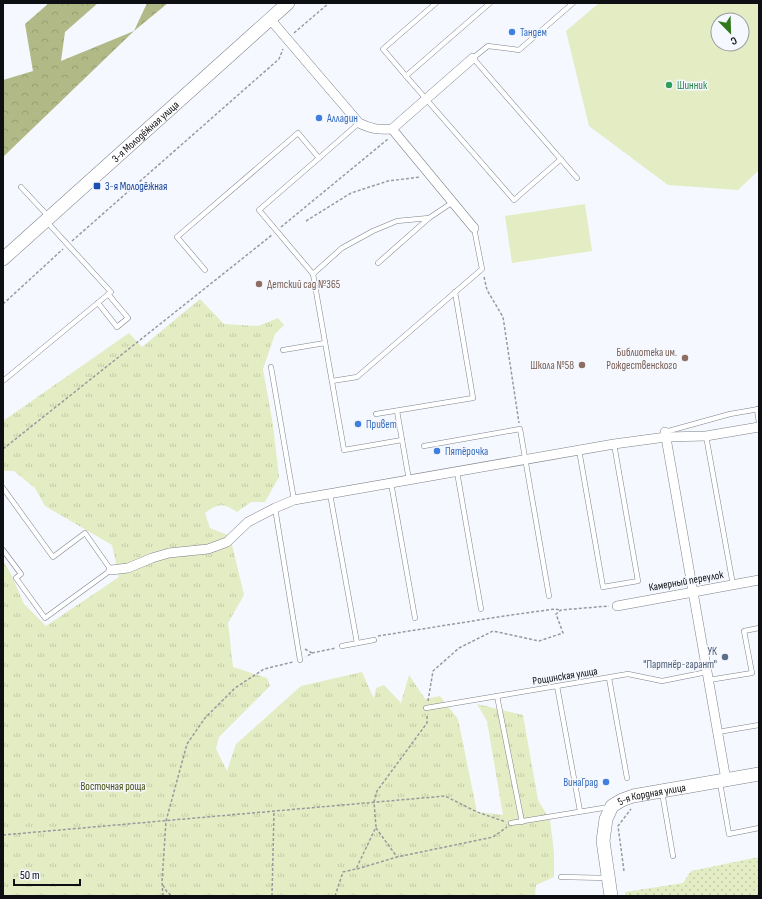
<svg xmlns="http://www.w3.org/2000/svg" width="762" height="899" font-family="'Sofia Sans Condensed',sans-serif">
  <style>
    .grass { fill: url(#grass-tufts) }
    .forest { fill: url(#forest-crowns) }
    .garden { fill: url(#garden-dots) }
    .pitch { fill: #e4ecc3; fill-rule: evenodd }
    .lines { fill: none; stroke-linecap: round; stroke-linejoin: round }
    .service-casing { stroke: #7e828a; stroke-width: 5.5 }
    .minor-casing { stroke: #7e828a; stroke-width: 10 }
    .secondary-casing { stroke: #7e828a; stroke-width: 14 }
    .path { stroke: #989a9f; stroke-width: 1.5; stroke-dasharray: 3 2; stroke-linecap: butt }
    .service { stroke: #fff; stroke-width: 4.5 }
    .minor { stroke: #fff; stroke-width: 9 }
    .secondary { stroke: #fff; stroke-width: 13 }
    .shop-dot { fill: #3f7fe0; stroke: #f5f8fe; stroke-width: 1.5 }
    .leisure-dot { fill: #2e9e5b; stroke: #f5f8fe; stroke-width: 1.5 }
    .transit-dot { fill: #1a4fb4; stroke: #f5f8fe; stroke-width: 1.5 }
    .education-dot { fill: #8d6e63; stroke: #f5f8fe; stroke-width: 1.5 }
    .service-dot { fill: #5c6f8a; stroke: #f5f8fe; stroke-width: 1.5 }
    .labels { text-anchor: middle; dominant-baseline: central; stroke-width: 3; stroke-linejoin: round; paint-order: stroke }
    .shop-label { font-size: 11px; fill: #366cbe; stroke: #f5f8fe; text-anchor: start }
    .leisure-label { font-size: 11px; fill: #27864d; stroke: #f5f8fe; text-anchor: start }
    .street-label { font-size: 11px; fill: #0e0f12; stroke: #f5f8fe }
    .transit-label { font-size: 11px; fill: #164399; stroke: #f5f8fe; text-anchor: start }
    .education-label { font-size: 11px; fill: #785e54; stroke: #f5f8fe; text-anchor: end }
    .service-label { font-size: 11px; fill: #4e5e75; stroke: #f5f8fe; text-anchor: end }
    .park-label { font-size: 11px; fill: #474e14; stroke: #f5f8fe }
  </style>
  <defs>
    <pattern id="grass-tufts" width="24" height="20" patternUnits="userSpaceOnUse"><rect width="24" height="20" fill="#e4ecc3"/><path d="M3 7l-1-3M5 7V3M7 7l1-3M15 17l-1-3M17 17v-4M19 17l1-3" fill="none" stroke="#c2c9a6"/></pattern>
    <pattern id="forest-crowns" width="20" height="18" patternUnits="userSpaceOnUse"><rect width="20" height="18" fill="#b1ba87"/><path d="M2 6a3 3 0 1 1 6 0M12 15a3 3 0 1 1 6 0" fill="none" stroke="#979f74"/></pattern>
    <pattern id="garden-dots" width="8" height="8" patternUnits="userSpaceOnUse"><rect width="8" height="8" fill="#e4ecc3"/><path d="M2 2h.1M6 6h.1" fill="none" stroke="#c2c9a6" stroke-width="1.8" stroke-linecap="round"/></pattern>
  </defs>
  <rect width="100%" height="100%" fill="#f5f8fe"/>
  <path class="grass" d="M 200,299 L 224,324 L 258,326 L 278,318 L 284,325 L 275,334 L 263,369 L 273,425 L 279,477 L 265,502 L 251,502 L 237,512 C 223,503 219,503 205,513 L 210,528 L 230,536 L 244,595 L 228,623 L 233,667 L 267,678 L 270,686 L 219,737 L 216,749 L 227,771 L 236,744 L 301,686 L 362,672 L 374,699 L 376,688 L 384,685 L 401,703 L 409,675 L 425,699 L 440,696 L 458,719 L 477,812 L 503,815 L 487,721 L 477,704 L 523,715 L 538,800 L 550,820 L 554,852 L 554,877 L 536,885 L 535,896 L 3,896 L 3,561 L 11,574 L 24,604 L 46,626 L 119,577 L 112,545 L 45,506 L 35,488 L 14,471 L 3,471 L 3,421 L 129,333 L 142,347 Z"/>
  <polygon class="forest" points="49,3 98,3 65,32 61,61 134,31 147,3 168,3 134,31 3,157 3,80 33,71 25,24"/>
  <polygon class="garden" points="759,857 759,896 625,896 625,892 683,883 691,871"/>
  <g class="pitch">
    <path d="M 599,3 L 759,3 L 759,170 L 738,190 L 668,185 L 589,126 L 566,31 ZM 718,20 L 742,20 L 742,44 L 718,44 Z"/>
    <polygon points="585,204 592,251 512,263 505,216"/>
  </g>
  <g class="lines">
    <defs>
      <g id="service">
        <polyline points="436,3 383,49 406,76 490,3"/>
        <polyline points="573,3 519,50 488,46 473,58 577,178"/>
        <polyline points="406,76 514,200 561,159"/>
        <polyline points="319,158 259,210 313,274 344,450 402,440"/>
        <polyline points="21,187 48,216"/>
        <polyline points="378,263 429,218"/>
        <polyline points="205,270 177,237 298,133 319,158 359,123"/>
        <polyline points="313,274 342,248 373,231 397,221 429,218 453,202"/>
        <polyline points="98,303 117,327 128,318 108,294"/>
        <polyline points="283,350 325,343"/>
        <polyline points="271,367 294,500"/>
        <polyline points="3,381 111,292 47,222"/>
        <polyline points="332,381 357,377 482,269 474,228"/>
        <polyline points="757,409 759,423"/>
        <polyline points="397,411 409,480"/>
        <polyline points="376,414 473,398 455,292"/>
        <polyline points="665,432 730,414 759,409"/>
        <polyline points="706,436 733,585"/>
        <polyline points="424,446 520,429 549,596"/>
        <polyline points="579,450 603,587 638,581 614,444"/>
        <polyline points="457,472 481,609"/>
        <polyline points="391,483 415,618"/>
        <polyline points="3,488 53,557 85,533 111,570 45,618 16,578 21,574 3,550"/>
        <polyline points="330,494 357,643"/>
        <polyline points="275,508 300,660"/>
        <polyline points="342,646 374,640"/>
        <polyline points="609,678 627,778"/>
        <polyline points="709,680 752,673 744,631 759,628"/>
        <polyline points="557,686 580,811"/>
        <polyline points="497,696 522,822"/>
        <polyline points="426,708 628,674 662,681 707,672"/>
        <polyline points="718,732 759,725"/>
        <polyline points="720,783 729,834 759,828"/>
        <polyline points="662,792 673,856"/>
        <polyline points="511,823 609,807"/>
        <polyline points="561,877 608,878"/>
      </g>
      <g id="minor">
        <path d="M 270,19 L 359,123 C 371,129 379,130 392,129 L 473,58"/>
        <polyline points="392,129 474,228"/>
        <polyline points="665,432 726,780"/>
        <polyline points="111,570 128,568 152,558 169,553 208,549 219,545 227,542 248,522 275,508 294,500 614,444 666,437 706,436 759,427"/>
        <polyline points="617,606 759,580"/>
      </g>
      <g id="secondary">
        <path id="s1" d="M 3,259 L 288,3"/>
        <path id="s2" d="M 611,896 L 603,841 L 606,819 L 612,806 L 622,800 L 633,796 L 759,774"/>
      </g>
    </defs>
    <use href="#service" class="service-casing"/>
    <use href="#minor" class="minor-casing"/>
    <use href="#secondary" class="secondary-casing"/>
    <g class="path">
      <polyline points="294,33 329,3"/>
      <polyline points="306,221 351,193 388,181 420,177"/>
      <polyline points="281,227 388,139"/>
      <polyline points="72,241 279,59 283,49"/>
      <polyline points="484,277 487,290 503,317 519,423"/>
      <polyline points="3,304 63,249"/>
      <polyline points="3,449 272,235"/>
      <polyline points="378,636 504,616 555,609 560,610"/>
      <polyline points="305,649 312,653 306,657"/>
      <polyline points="312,653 336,648"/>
      <polyline points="428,701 433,671 459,648 493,631 539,641 563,633 556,614 561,610 609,606"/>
      <polyline points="376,828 397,857"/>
      <polyline points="3,835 445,796 477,812 506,822"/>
      <polyline points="357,869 397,857 493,837 507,827"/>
      <polyline points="624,871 618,826 631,809"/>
      <polyline points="163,885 167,892 172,896"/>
      <polyline points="163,896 162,882 166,821 187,744 205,718 235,688 264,669 293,662"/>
      <polyline points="272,896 274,812"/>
      <polyline points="335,896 343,872 356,869 376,827 374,802 377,791 427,723 427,715"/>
    </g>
    <use href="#service" class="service"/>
    <use href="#minor" class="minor"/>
    <use href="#secondary" class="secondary"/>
  </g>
  <g class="shop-dot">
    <circle cx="512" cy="32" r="4"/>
    <circle cx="319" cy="118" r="4"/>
    <circle cx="358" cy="424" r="4"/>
    <circle cx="437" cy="451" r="4"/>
    <circle cx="606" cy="782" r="4"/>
  </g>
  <circle class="leisure-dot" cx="669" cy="85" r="4"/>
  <rect class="transit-dot" x="93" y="182" width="8" height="8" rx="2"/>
  <g class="education-dot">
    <circle cx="259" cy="284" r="4"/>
    <circle cx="685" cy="358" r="4"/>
    <circle cx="582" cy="365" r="4"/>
  </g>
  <circle class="service-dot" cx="725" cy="657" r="4"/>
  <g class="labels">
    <g class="shop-label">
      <text x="520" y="32">Тандем</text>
      <text x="327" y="118">Алладин</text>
      <text x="366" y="424">Привет</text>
      <text x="445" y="451">Пятёрочка</text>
      <text x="598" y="782" text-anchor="end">ВинаГрад</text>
    </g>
    <g class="leisure-label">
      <text x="677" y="85">Шинник</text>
    </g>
    <g class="street-label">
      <text stroke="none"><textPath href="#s1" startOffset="191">3-я Молодёжная улица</textPath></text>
      <text transform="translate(686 581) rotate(-10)">Камерный переулок</text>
      <text transform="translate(565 676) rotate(-9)">Рощинская улица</text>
      <text stroke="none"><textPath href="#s2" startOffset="134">5-я Кордная улица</textPath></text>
    </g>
    <g class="transit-label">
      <text x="105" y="186">3-я Молодёжная</text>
    </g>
    <g class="education-label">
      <text x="267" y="284" text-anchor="start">Детский сад №365</text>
      <text x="677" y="352">Библиотека им.<tspan x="677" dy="13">Рождественского</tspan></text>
      <text x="574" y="365">Школа №58</text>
    </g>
    <g class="service-label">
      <text x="717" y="651">УК<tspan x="717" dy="13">"Партнёр-гарант"</tspan></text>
    </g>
    <g class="park-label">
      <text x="113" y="786">Восточная роща</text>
    </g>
  </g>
  <rect width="762" height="899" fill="none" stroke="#0e0f12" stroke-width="8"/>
  <g transform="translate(730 32) rotate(157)"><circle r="19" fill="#f5f8fe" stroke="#999ba0"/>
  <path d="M0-3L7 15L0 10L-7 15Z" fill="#32791d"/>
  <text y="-6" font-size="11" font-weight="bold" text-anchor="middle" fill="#0e0f12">С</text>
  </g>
  <path d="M14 879v6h66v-6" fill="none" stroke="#0e0f12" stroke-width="2"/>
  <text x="20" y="879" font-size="12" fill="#0e0f12" stroke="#f5f8fe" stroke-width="3" paint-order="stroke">50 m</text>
</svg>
